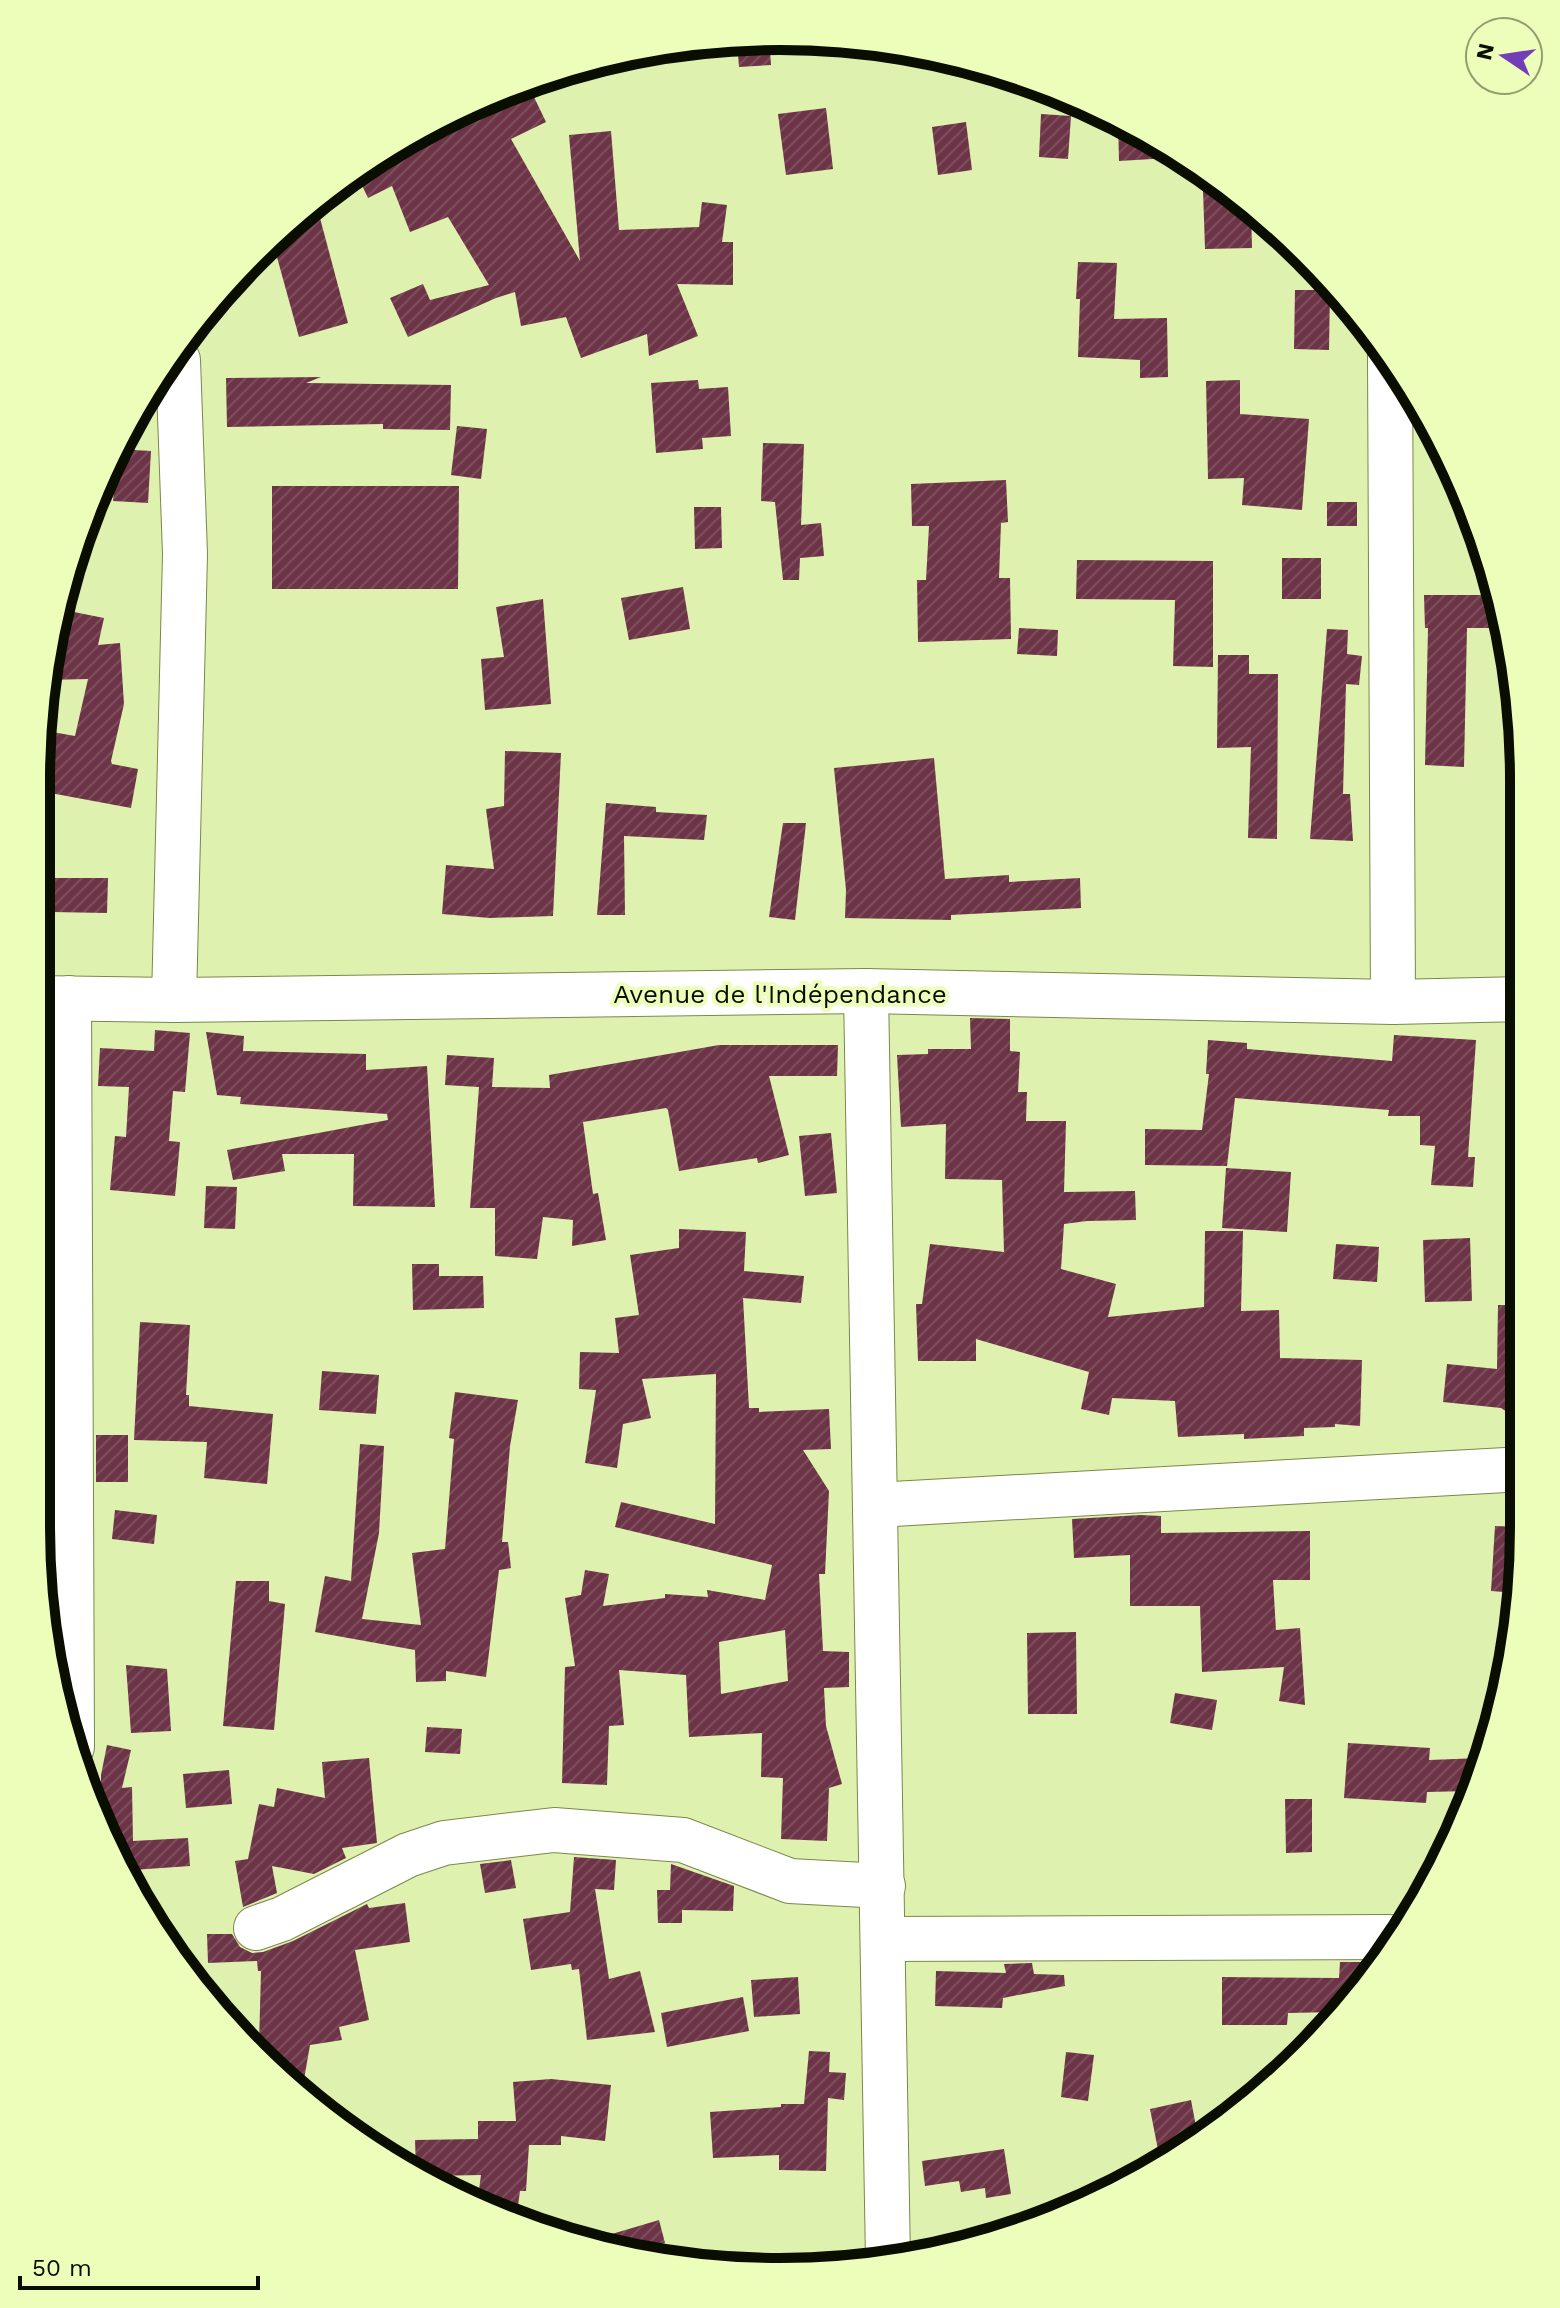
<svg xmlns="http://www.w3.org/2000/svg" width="1560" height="2308" font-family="'Work Sans',sans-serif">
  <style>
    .building { fill: url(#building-hatch); fill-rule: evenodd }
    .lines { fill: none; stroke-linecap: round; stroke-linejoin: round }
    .minor-casing { stroke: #7a884a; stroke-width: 46 }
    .major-casing { stroke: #7a884a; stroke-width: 46 }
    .minor { stroke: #fff; stroke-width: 44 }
    .major { stroke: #fff; stroke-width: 44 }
    .labels { text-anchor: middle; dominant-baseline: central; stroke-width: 8; stroke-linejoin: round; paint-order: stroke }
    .street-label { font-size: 26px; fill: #0a0e00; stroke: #edfebb }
    .rim { fill: none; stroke: #0a0e00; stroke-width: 10 }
  </style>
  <defs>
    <pattern id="building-hatch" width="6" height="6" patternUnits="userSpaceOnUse" patternTransform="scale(2)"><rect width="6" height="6" fill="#6d3447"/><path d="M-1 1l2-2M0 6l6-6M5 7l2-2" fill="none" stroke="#7c4e5c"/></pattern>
  </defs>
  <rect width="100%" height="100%" fill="#dff1ae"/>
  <g class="building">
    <polygon points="769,37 771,65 739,67 737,40"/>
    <polygon points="533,95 546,122 511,139 580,261 569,135 611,131 619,230 699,227 702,202 727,205 722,242 733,242 733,285 677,284 698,336 649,356 647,334 581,358 566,317 521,326 515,292 496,298 408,337 390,298 423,284 430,300 489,285 448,217 410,232 392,186 368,198 358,177 358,168 378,156 380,160 438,130 442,138"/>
    <polygon points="826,108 833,169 786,175 778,114"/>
    <polygon points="1041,114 1071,116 1068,159 1039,157"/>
    <polygon points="1118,121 1142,134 1186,157 1119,161"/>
    <polygon points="966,122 972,170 938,175 932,127"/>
    <polygon points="1227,189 1251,209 1252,248 1205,249 1203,190"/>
    <polygon points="316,203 348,323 299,337 272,239"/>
    <polygon points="1078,262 1117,263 1114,319 1167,318 1168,377 1140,378 1140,360 1078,357 1080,299 1076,299"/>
    <polygon points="1295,290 1330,290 1329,350 1294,349"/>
    <polygon points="321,377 306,383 451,385 450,430 383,429 383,424 227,427 226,378"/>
    <polygon points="698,380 699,389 728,387 731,436 702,438 703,449 656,453 651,383"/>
    <polygon points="1240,380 1240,414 1309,419 1302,510 1242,505 1244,478 1208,479 1206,381"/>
    <polygon points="457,426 487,429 481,479 451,475"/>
    <polygon points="763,443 804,444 801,525 821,523 824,556 800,558 799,580 783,580 775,502 761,501"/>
    <polygon points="117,449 151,451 148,503 113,501"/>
    <polygon points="1006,480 1008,522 1001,523 999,578 1010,578 1011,639 918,642 917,580 926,580 929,526 912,526 911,484"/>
    <polygon points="272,486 459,486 458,589 272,589"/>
    <rect x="1327" y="502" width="30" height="24"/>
    <polygon points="694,507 721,507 722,548 695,549"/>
    <rect x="1282" y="558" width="39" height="41"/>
    <polygon points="1077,560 1213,561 1213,667 1173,666 1175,600 1076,599"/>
    <polygon points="683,587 690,629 629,640 621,598"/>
    <polygon points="1424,595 1498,595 1508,628 1467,628 1464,767 1425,765 1428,628 1425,628"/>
    <polygon points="543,599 551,704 485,710 481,659 504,657 496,607"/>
    <polygon points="59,609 104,618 98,645 120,643 124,704 111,761 112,764 138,769 131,808 45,792 50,770 37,768 41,730 75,736 88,679 46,680 50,635"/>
    <polygon points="1019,628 1058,630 1057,656 1017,654"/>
    <polygon points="1327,629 1348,630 1347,654 1362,656 1359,685 1346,684 1343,794 1350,794 1353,841 1310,839"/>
    <polygon points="1218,655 1249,655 1249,674 1278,674 1277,839 1248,838 1251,747 1217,748"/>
    <polygon points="505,751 561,753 553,916 490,918 442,914 446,865 494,869 486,809 504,806"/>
    <polygon points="934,758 945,879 1009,875 1009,882 1080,878 1081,908 951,915 951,920 845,918 846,890 834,768"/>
    <polygon points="606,803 656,807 656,812 707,815 704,840 624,836 625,915 597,915"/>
    <polygon points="783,823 806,823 795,920 769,917"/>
    <polygon points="36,878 108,878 107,913 51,912 51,905 36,905"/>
    <polygon points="970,1018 1010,1019 1010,1051 1020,1052 1018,1092 1027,1092 1026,1121 1066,1121 1064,1192 1135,1191 1136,1220 1087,1221 1064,1224 1061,1269 1116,1284 1108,1317 1204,1307 1205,1231 1243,1231 1241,1311 1279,1310 1280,1358 1362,1360 1360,1426 1335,1424 1335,1427 1304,1428 1304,1436 1244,1439 1244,1434 1178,1437 1175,1401 1112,1398 1109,1415 1081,1409 1089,1372 976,1339 976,1361 918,1361 916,1304 922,1304 930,1244 1004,1252 1002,1180 945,1179 946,1124 901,1127 897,1055 928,1054 928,1049 971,1049"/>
    <polygon points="155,1030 190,1033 185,1092 173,1091 169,1141 180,1142 175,1196 110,1190 115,1136 126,1137 129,1087 98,1086 100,1048 154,1051"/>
    <polygon points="206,1032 244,1036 243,1051 366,1054 366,1070 427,1066 435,1207 353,1206 354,1154 282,1154 285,1171 233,1180 227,1150 388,1120 387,1114 240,1104 241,1097 217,1095"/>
    <polygon points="1394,1035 1476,1040 1468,1157 1475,1157 1473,1187 1431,1185 1435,1146 1420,1145 1420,1116 1388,1116 1389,1110 1235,1098 1227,1166 1145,1165 1145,1129 1202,1130 1209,1074 1206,1074 1208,1040 1247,1043 1247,1049 1392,1061"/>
    <polygon points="719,1045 838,1045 837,1076 769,1076 789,1155 758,1163 757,1158 679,1171 668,1110 666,1108 583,1122 593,1194 598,1193 606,1240 572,1246 573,1220 543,1217 537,1259 495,1256 495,1208 470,1208 479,1087 445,1085 447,1055 494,1058 492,1087 550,1088 549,1075"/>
    <polygon points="831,1133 837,1193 805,1196 799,1136"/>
    <polygon points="1226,1168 1291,1172 1287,1232 1222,1228"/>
    <polygon points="206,1186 237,1187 235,1229 204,1228"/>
    <path d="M 679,1229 L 746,1232 L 744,1271 L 804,1276 L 801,1303 L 743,1298 L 749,1408 L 759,1408 L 759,1412 L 829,1409 L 831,1449 L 803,1450 L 829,1491 L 825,1574 L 819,1574 L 823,1651 L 849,1652 L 849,1687 L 824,1688 L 826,1726 L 842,1784 L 829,1788 L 827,1841 L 781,1839 L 783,1778 L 761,1777 L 762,1733 L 689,1737 L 686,1675 L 619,1670 L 624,1725 L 609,1726 L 607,1785 L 562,1783 L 565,1667 L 575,1666 L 565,1598 L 581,1595 L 585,1570 L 609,1574 L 603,1606 L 665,1598 L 665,1594 L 708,1597 L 707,1590 L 765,1600 L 772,1565 L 615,1527 L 621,1502 L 715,1524 L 716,1374 L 642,1379 L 651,1418 L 623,1424 L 617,1468 L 585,1463 L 596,1390 L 579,1389 L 580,1352 L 619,1353 L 615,1318 L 639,1315 L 630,1255 L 679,1248 ZM 785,1630 L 788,1681 L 721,1694 L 719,1642 Z"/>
    <polygon points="1470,1238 1472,1301 1425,1302 1423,1240"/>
    <polygon points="1336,1244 1379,1247 1377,1282 1333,1279"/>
    <polygon points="412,1264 439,1264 439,1276 483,1276 484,1308 413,1310"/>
    <polygon points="1498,1305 1524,1305 1524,1423 1501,1408 1443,1402 1447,1364 1497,1369"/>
    <polygon points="140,1322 190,1325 186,1395 189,1395 189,1406 273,1414 267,1484 204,1478 207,1442 134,1440"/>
    <polygon points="322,1371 379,1375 376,1414 319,1410"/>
    <polygon points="455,1392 518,1400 510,1446 502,1542 508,1542 511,1568 499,1570 486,1677 446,1671 446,1681 416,1682 415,1650 315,1632 325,1576 351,1581 360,1444 384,1446 379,1533 362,1619 421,1625 412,1553 445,1549 454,1439 449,1438"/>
    <rect x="96" y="1435" width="32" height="47"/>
    <polygon points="115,1510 157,1515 154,1544 112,1539"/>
    <polygon points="1140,1515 1161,1516 1161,1533 1310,1531 1310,1580 1273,1580 1276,1630 1300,1628 1305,1705 1279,1701 1284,1667 1202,1672 1200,1606 1130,1606 1130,1555 1074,1558 1072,1519"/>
    <polygon points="1495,1526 1524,1527 1518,1593 1491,1591"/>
    <polygon points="236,1581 269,1581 269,1601 285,1604 274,1730 223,1726"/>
    <polygon points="1076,1632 1077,1714 1028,1714 1027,1633"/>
    <polygon points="126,1665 167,1669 171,1731 131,1733"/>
    <polygon points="1175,1693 1217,1700 1212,1730 1170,1723"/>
    <polygon points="427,1727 462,1729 460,1754 425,1752"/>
    <polygon points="1348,1743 1430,1748 1429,1760 1481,1758 1470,1791 1427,1792 1426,1803 1344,1798"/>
    <polygon points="107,1745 131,1750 122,1788 132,1787 133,1841 188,1838 190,1866 133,1870 133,1884 101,1818 101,1775"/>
    <polygon points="369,1758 377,1843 342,1848 346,1858 314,1874 272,1866 277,1893 243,1907 235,1861 248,1859 259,1804 274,1807 277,1788 325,1798 322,1762"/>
    <polygon points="229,1770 232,1804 186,1808 183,1774"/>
    <polygon points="1285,1799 1312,1799 1312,1852 1286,1853"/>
    <polygon points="574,1857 616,1860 614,1890 595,1889 609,1979 640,1971 655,2032 587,2040 579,1969 572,1970 571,1964 531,1970 523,1919 570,1912"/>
    <polygon points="511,1860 516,1888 485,1893 480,1864"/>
    <polygon points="671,1864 734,1886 733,1911 682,1910 682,1923 658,1923 657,1890 670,1890"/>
    <polygon points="405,1903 410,1942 355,1950 369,2020 339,2027 342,2040 310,2045 302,2091 259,2045 261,1971 258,1971 257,1961 208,1963 207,1934 232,1934 240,1947 252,1953 263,1952 293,1941 367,1904 369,1908"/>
    <polygon points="1340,1962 1364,1962 1363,1975 1336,2012 1288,2013 1287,2025 1222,2025 1222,1977 1339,1978"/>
    <polygon points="1032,1963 1034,1974 1064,1975 1065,1986 1003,1998 1002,2008 935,2006 936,1971 1006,1973 1004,1964"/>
    <polygon points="798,1977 800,2014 754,2017 751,1980"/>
    <polygon points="743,1997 749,2031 667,2047 661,2013"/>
    <polygon points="809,2051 830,2052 829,2072 846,2073 844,2100 828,2098 826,2171 779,2170 779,2155 713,2158 710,2112 781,2107 781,2104 804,2104"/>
    <polygon points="1066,2052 1094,2055 1088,2101 1061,2097"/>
    <polygon points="551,2079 611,2085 605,2141 561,2136 561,2145 529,2145 526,2191 520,2191 516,2220 496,2216 477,2205 481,2175 428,2176 416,2169 415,2140 478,2139 478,2121 516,2121 513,2082"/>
    <polygon points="1191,2100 1198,2137 1161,2165 1150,2109"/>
    <polygon points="1004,2149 1011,2194 986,2198 985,2188 961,2192 959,2181 925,2186 922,2161"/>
    <polygon points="659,2220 665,2243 642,2250 595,2239"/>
  </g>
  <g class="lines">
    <defs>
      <g id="minor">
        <polyline points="1390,357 1393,1002"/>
        <polyline points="866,991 888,2260"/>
        <polyline points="69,998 72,1747"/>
        <polyline points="174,1000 185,554 178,360"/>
        <polyline points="875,1505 1524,1469"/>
        <polyline points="256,1928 282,1919 408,1855 444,1843 554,1830 683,1840 790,1881 883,1886"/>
        <polyline points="884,1939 1390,1937"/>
      </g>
      <polyline id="major" points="36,998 174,1000 866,991 1393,1002 1524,999"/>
    </defs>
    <use href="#minor" class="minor-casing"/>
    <use href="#major" class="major-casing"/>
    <use href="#minor" class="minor"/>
    <use href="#major" class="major"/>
  </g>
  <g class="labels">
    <g class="street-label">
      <text x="780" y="994">Avenue de l'Indépendance</text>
    </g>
  </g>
  <path d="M0 0H1560V2308H0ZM780 50H780A730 730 0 0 1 1510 780V1528A730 730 0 0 1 780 2258H780A730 730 0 0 1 50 1528V780A730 730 0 0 1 780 50Z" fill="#edfebb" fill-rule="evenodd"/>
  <path class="rim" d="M780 50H780A730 730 0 0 1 1510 780V1528A730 730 0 0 1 780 2258H780A730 730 0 0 1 50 1528V780A730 730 0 0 1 780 50Z"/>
  <g transform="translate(1504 56) rotate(283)"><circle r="38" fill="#edfebb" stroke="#929e70" stroke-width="2"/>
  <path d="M0-6L14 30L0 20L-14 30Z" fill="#733fb6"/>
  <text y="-12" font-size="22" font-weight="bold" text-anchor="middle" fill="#0a0e00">N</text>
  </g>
  <path d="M20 2276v12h238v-12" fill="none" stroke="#0a0e00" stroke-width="4"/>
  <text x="32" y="2276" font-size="24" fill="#0a0e00" stroke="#edfebb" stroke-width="6" paint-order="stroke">50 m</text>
</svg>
